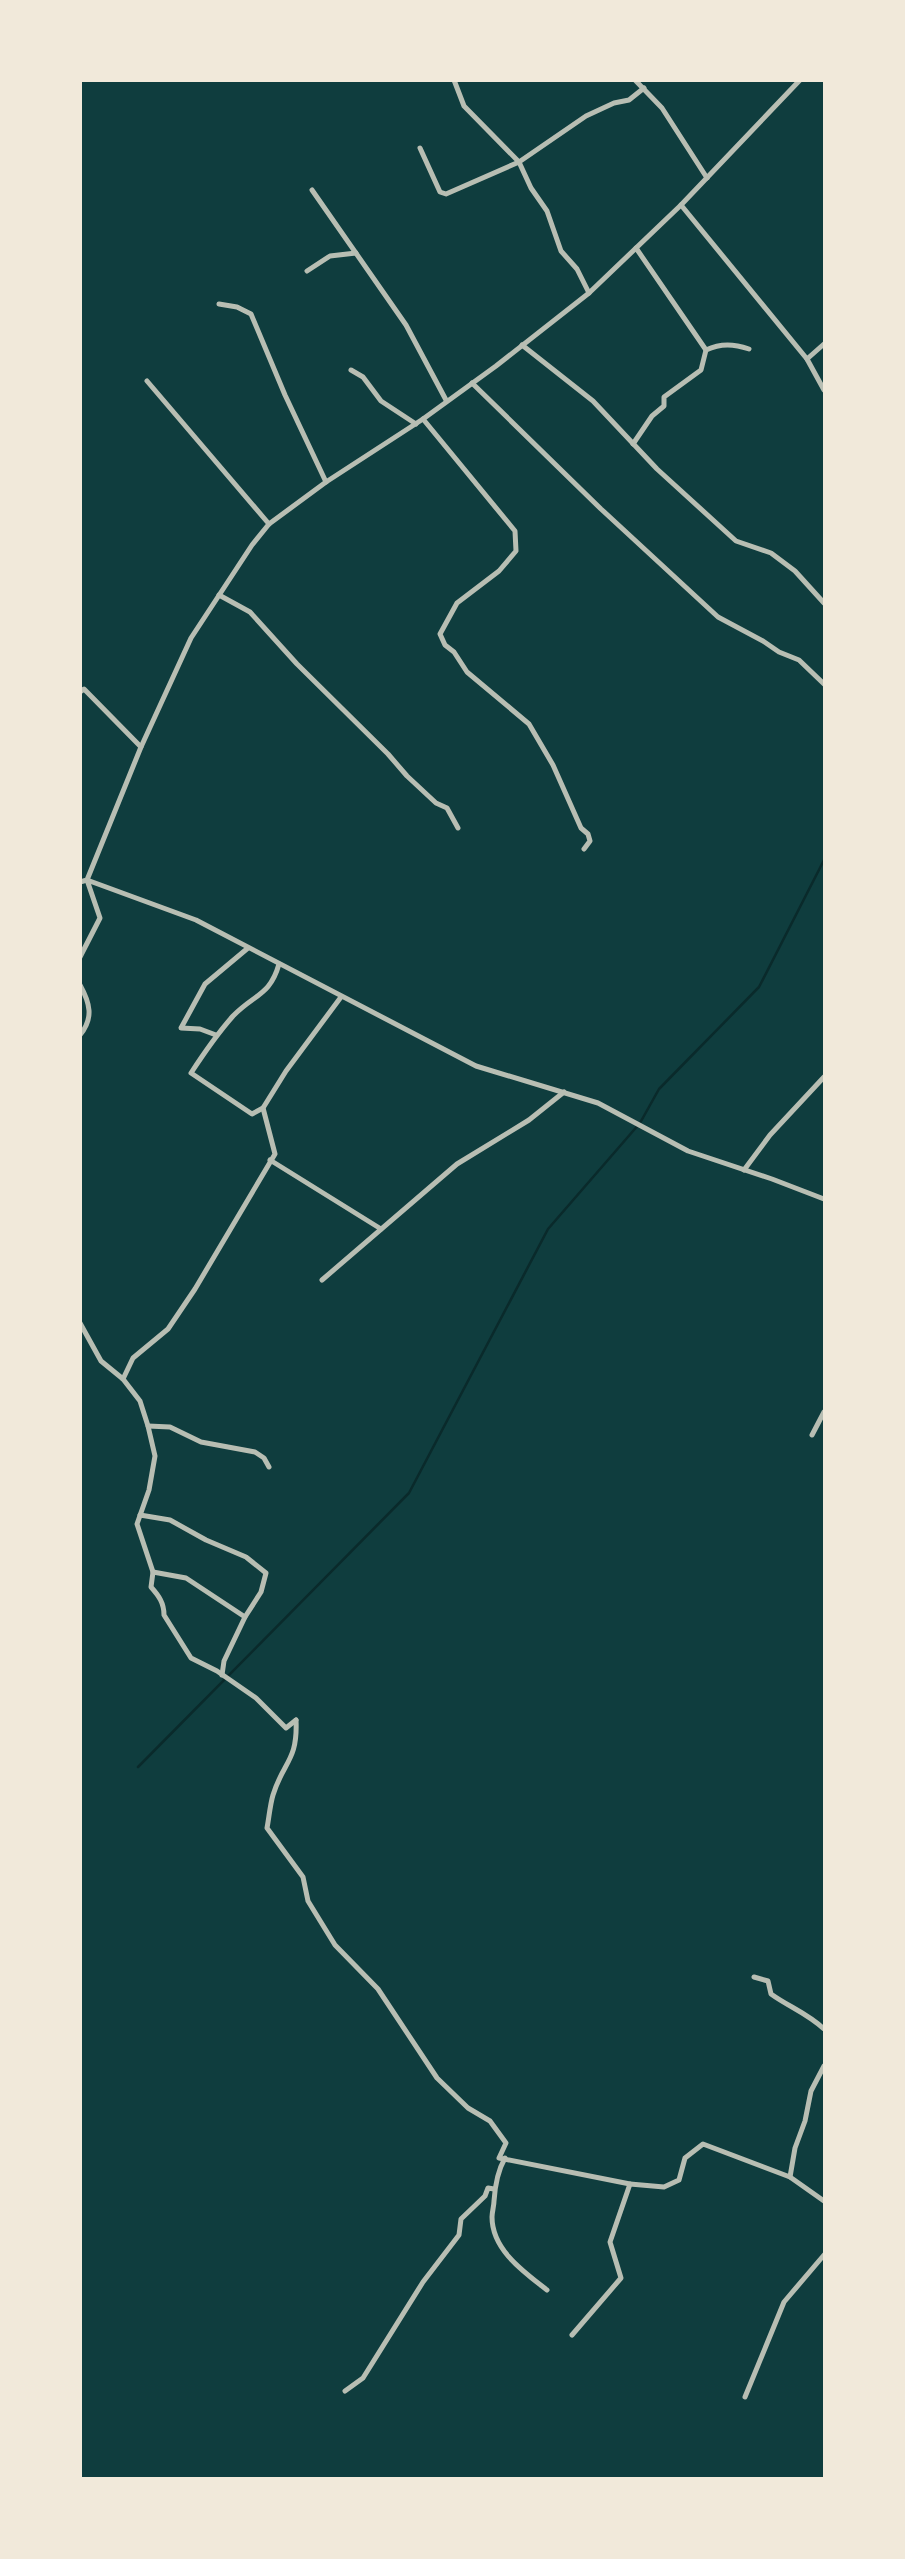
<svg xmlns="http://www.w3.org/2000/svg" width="905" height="2559" font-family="'Varela Round',sans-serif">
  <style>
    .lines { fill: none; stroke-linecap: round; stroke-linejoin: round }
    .stream { stroke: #0a2a2b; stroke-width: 2.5 }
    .minor { stroke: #b8beb3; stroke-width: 5 }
  </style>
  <rect width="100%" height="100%" fill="#0f3d3e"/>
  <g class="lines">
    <polyline class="stream" points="138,1767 409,1493 548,1229 640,1123 659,1089 759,987 824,860"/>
    <g class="minor">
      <polyline points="454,80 464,106 519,162 531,188 547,211 561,251 577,269 589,293"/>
      <polyline points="635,80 662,108 707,178"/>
      <polyline points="420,148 440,192 446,194 519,162 586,116 614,103 629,100 644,88"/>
      <polyline points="312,190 406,325 446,400"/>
      <polyline points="681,205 807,359 824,390"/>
      <polyline points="636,248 706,350"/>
      <polyline points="307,271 330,256 356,253"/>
      <polyline points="219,304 237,307 251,314 285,395 326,482"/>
      <polyline points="522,345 593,401 657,469 736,541 771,553 795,571 824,603"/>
      <polyline points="807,359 824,344"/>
      <polyline points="351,370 363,377 381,401 416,424"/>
      <polyline points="147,381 269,524"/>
      <polyline points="472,383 601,509 718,617 763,641 779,652 799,660 824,684"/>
      <polyline points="423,419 515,531 516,551 499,571 457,603 440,634 445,645 454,652 467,672 529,724 553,765 581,828 588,834 590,841 584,849"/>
      <path d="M 633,444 L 652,416 L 664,406 L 664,397 L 701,370 L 706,350 C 721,343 734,344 749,349"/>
      <polyline points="219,595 250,612 297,664 388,754 407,776 436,803 447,808 458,828"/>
      <polyline points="80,692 84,689 141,747"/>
      <polyline points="80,882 87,880 141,747 191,638 252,545 269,524 326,482 423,419 496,366 589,293 681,205 800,80"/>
      <polyline points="80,957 100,918 87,880 196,920 476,1066 598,1103 688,1151 772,1179 824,1199"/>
      <path d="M 80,985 C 90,1003 94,1018 80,1035"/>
      <polyline points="216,1035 200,1029 181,1028 205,984 248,948"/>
      <path d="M 263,1108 L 252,1114 L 191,1073 C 204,1053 217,1034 233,1016 C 254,994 270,996 279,964"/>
      <polyline points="270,1160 381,1229"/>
      <polyline points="744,1170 770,1135 824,1077"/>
      <polyline points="322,1280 457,1164 529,1120 564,1092"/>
      <path d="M 80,1323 L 101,1361 L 123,1379 L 140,1401 L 148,1426 L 155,1456 L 149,1490 L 137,1524 L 153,1572 L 151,1587 C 159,1596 164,1603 164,1615 L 191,1658 L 217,1671 L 256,1698 L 286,1728 L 296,1720"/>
      <polyline points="123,1379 133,1358 168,1329 195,1289 275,1154 263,1108 286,1071 341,997"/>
      <polyline points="148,1426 170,1427 201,1442 255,1452 264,1458 269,1467"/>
      <polyline points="812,1435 824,1412"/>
      <polyline points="140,1515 170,1520 206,1540 246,1557 266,1573 261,1592 245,1617"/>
      <polyline points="153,1572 186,1578 245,1617 224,1661 222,1675"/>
      <path d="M 296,1720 C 298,1761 283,1762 273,1795 C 270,1805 269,1818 267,1828 L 303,1877 L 308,1901 L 335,1945 L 378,1989 L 437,2078 L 468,2108 L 490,2121 L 506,2143 L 499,2158 L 630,2184"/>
      <path d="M 754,1977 L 768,1981 L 771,1994 C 789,2007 807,2013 824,2029"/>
      <path d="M 505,2158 C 497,2172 495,2186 494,2201 C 494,2206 492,2212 492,2217 C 492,2250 524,2272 547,2290"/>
      <polyline points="790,2177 795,2148 805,2121 811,2091 824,2066"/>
      <polyline points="572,2335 621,2278 610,2242 630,2184 664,2187 679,2180 685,2158 703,2144 790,2177 824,2201"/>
      <polyline points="345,2391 363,2378 423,2282 459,2235 461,2219 485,2196 488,2188 494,2189"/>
      <polyline points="745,2397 784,2302 824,2255"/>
    </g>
  </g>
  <rect width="905" height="2559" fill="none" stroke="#f1e9da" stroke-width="164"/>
</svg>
